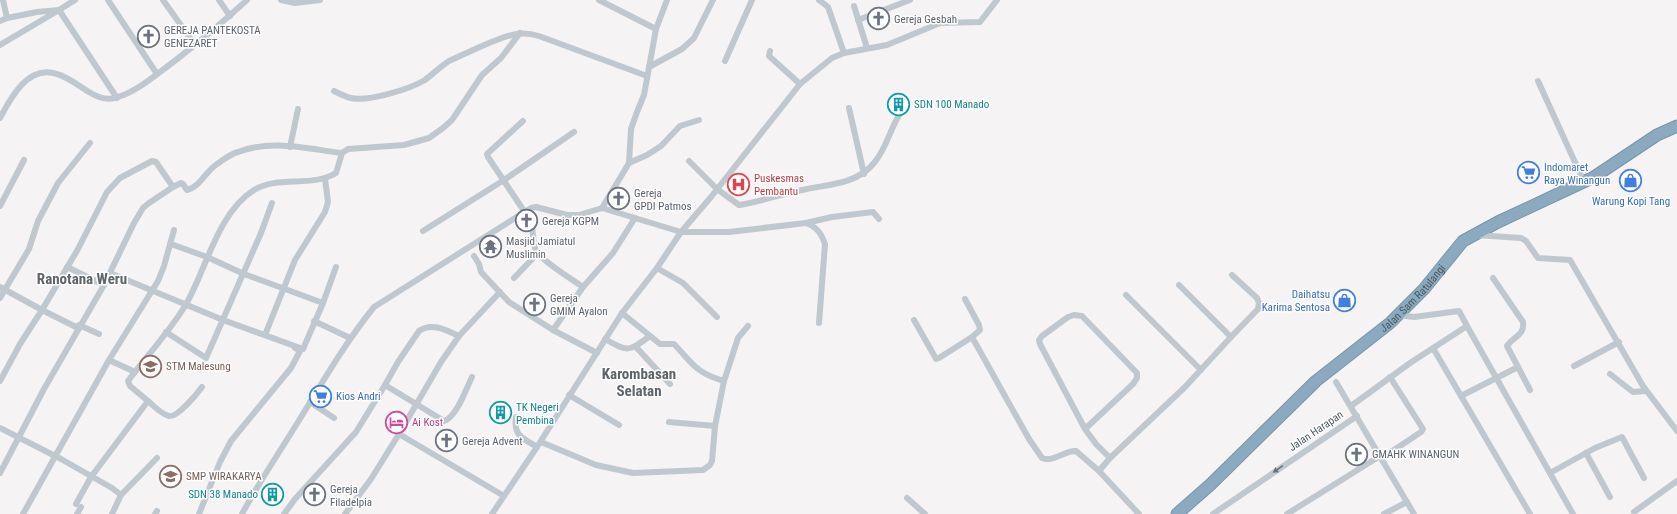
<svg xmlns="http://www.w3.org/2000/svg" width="1677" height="514" font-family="'Roboto Condensed',sans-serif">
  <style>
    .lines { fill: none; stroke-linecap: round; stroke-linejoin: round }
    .highway-casing { stroke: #7795ab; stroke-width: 13 }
    .street { stroke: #bfc8ce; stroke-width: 6 }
    .highway { stroke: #8caabf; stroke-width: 11 }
    .oneway { fill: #68747c }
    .labels { text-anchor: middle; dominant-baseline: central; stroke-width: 3; stroke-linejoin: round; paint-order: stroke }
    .worship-label { font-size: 11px; fill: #5b616d; stroke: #fff; text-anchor: start }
    .culture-label { font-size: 11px; fill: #0d838f; stroke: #fff; text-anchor: start }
    .shop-label { font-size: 11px; fill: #366cbe; stroke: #fff; text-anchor: start }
    .health-label { font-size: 11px; fill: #be3a42; stroke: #fff; text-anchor: start }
    .street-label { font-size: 11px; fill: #4b5860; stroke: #fff }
    .education-label { font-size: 11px; fill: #785e54; stroke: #fff; text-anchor: start }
    .hotel-label { font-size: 11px; fill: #b23c85; stroke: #fff; text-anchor: start }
    .district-label { font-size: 15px; font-weight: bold; fill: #5f6468; stroke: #fff }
  </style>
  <rect width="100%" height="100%" fill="#f5f3f3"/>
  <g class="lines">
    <defs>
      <g id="highway">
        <path id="s1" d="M 1177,514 L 1210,485 L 1316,381 L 1390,323 L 1424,289 L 1463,241 L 1498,222 L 1594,177 L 1657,135 L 1677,126"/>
      </g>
    </defs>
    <use href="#highway" class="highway-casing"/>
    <g class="street">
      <polyline points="3,0 7,18"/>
      <polyline points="108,0 157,74"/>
      <polyline points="163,0 195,45"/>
      <polyline points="219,0 230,16"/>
      <polyline points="281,0 295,3 320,0"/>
      <polyline points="599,0 656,29"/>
      <polyline points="819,0 828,7 844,53"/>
      <polyline points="854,6 867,48"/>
      <polyline points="858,20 910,0"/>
      <polyline points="0,21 7,18 37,12 59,10 75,0"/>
      <polyline points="0,45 59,10 117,98"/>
      <polyline points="770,51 769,56 800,84"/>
      <polyline points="725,61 752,0"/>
      <polyline points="649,67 682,49 694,38 713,0"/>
      <polyline points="1538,81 1584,182"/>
      <path d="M 334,91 C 340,94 346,97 351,98 C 368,102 410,89 425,80 C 433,74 441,66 449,61 C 462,55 475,49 489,43 C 507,36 519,30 539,36 L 647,76"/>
      <polyline points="849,108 864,174"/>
      <path d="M 0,118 C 11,97 29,64 57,74 C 68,77 79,86 89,92 C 97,97 108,101 118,97 C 137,91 156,75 172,63 C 198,43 223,22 247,0"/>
      <polyline points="523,121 487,154 488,157 524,211"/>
      <polyline points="290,147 298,109"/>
      <path d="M 689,161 L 717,189 L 739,205 C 760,202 781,194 802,190 C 828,184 856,185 874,163 C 887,148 890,128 901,112"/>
      <polyline points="629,163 647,155 661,146 680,126 699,120"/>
      <polyline points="0,206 24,160"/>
      <polyline points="602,208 629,163 631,129 637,112 644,95 656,29 667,0"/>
      <polyline points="806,223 832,217 873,212 879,219"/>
      <path d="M 532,226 C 533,233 533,241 535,248 C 538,259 573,280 583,287"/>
      <polyline points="423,231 504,180 574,132"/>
      <polyline points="1476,235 1521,238 1526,241 1538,258 1570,260 1643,386 1677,431"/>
      <polyline points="474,256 479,264 481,272 509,302 553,330 597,353"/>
      <polyline points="67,267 104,285"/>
      <polyline points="657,268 683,283 717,317"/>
      <polyline points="110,273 223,320 303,349 323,303 244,274 207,257 171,244"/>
      <polyline points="514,278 538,253"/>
      <path d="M 1493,278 L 1523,322 C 1525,335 1513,337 1507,346 L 1518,367"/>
      <polyline points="1179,285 1231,337"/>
      <polyline points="0,287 42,310 20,344 0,381"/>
      <polyline points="1126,295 1201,370"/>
      <polyline points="0,298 29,249 38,221 58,183 90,143"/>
      <polyline points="323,303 336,267"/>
      <path d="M 622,313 L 660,344 L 674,344 C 693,364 696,373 724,381"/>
      <polyline points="1398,315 1414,317 1459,311 1467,326"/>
      <polyline points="914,320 935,357 936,359 939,358 972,337 980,330 979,325 965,299"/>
      <polyline points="314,321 350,338"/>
      <polyline points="79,325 99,334"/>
      <polyline points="78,328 42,310 78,249 107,192 120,178 152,161 156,162 173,187"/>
      <polyline points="553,330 583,287 613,253 635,218"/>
      <polyline points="166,332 206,358 261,233 272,203"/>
      <polyline points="265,335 295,260 325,212 328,202 325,179"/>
      <path d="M 972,337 L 1029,439 L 1042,458 C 1053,463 1065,450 1076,451 L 1099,471 L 1139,514"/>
      <path d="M 605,339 C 628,352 628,352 650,336"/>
      <polyline points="636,347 670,384"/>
      <polyline points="1433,348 1530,514"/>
      <polyline points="109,360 135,372"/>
      <polyline points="1574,366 1619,342"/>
      <polyline points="1610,374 1633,392 1646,391"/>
      <polyline points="1336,382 1414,514"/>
      <path d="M 385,385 L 444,421 C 456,418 466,389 472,377"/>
      <polyline points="569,395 619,425"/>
      <polyline points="1461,396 1518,367 1530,390"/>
      <path d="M 148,401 C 154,406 161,414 169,416 C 177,418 197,394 202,387"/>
      <polyline points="310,402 334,418"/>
      <polyline points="1351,406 1410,363 1467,326 1573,514"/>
      <path d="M 516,417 C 513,436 523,438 537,447"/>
      <polyline points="669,422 715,426"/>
      <polyline points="0,428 61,459 112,488 121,495"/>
      <polyline points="1085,429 1040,344 1039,340 1042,336 1068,317 1074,315 1082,316 1137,373 1137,378 1133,384 1085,429 1096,444 1110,458"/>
      <polyline points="399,434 441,362 459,336 500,292"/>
      <polyline points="541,442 596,465 633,473 703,470 710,465 712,461 715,426 724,381 738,338 748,326"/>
      <polyline points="1586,453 1610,497"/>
      <polyline points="1382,458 1421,432 1423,429 1390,377"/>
      <polyline points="1099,471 1110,458 1185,387 1231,337 1258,309 1259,303 1257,298 1232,275"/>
      <path d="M 0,473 L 44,389 L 104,285 L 134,223 L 143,208 L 149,203 L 173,187 L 181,183 L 183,184 L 187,190 C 200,187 206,171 217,164 C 223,160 230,154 238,152 C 271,139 308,149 342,153"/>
      <polyline points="1550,473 1595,448 1622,437 1644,478"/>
      <polyline points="907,498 925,514"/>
      <path d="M 76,504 L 91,477 L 148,401 L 130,386 L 128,381 C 147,356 169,332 185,306 C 206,271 217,213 254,190 C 279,175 311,188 336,173 L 342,153 L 348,149 L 404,145 L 429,138 L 443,128 L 452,120 L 482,75 L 501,58 L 520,33"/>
      <polyline points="1634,512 1677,481"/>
      <polyline points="23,514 109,360 158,281 164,266 174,230"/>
      <polyline points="77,514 81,507"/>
      <polyline points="112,514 121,495 157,458"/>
      <polyline points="155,514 157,511"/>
      <polyline points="199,514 220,462 231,441 291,368 300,351 295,348"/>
      <path d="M 242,514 C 259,482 279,453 298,422 C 322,383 345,343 374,307 L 531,208 L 536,207 L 567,215 L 579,215 L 602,208 L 681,232 L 729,232 L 806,223 C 817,227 821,233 825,244 L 819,323"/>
      <path d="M 284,514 L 295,499 L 356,432 L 385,385 L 398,362 L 419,331 C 432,322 446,330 459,336"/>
      <polyline points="345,514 371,479 399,434 504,496"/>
      <polyline points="492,514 537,447 622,313 657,268 681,232 711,197 800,84 832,58 844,53 887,45 940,23 980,22 997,0"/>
      <polyline points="1213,514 1357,416"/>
      <polyline points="1287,514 1380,456"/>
      <polyline points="1384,514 1407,502"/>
    </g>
    <use href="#highway" class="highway"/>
  </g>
  <defs><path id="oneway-solid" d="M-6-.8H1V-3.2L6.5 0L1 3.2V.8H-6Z"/></defs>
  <use class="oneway" href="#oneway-solid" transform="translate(1278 469) rotate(145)"/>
  <defs>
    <symbol id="church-ring" viewBox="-11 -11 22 22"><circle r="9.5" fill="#fff" stroke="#6b7280" stroke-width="1.5"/><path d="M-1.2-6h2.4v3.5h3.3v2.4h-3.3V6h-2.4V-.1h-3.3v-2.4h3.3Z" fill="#6b7280"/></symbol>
    <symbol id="building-ring" viewBox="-11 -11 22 22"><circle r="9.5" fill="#fff" stroke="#0f9aa8" stroke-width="1.5"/><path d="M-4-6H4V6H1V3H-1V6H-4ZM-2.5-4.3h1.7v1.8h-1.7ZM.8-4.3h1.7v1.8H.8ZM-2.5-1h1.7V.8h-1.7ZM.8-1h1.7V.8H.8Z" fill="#0f9aa8"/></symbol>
    <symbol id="supermarket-ring" viewBox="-11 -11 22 22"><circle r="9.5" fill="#fff" stroke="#3f7fe0" stroke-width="1.5"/><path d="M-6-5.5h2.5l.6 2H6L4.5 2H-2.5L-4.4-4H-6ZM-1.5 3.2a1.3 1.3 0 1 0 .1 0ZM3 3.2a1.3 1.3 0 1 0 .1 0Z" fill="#3f7fe0"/></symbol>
    <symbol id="shop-ring" viewBox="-11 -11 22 22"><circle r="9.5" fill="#fff" stroke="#3f7fe0" stroke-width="1.5"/><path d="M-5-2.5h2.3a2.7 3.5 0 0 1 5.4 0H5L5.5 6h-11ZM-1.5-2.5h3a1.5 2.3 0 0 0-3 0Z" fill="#3f7fe0"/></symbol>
    <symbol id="hospital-ring" viewBox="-11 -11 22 22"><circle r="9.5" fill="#fff" stroke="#e0444e" stroke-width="1.5"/><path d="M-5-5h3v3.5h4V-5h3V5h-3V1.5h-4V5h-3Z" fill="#e0444e"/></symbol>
    <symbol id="temple-ring" viewBox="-11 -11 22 22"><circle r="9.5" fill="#fff" stroke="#6b7280" stroke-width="1.5"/><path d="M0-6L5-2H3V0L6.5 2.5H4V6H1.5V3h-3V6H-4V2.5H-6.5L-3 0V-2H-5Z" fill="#6b7280"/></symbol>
    <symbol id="school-ring" viewBox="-11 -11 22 22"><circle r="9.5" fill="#fff" stroke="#8d6e63" stroke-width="1.5"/><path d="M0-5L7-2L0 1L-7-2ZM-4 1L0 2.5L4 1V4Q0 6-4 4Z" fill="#8d6e63"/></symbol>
    <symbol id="hotel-ring" viewBox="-11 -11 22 22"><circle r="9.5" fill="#fff" stroke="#d1479c" stroke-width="1.5"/><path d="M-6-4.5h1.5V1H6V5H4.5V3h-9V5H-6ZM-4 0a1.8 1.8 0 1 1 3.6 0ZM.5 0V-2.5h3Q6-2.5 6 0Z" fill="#d1479c"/></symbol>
  </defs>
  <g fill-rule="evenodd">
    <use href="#church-ring" x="866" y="6" width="25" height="25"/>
    <use href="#church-ring" x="136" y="24" width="25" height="25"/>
    <use href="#building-ring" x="886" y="92" width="25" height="25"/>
    <use href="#supermarket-ring" x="1516" y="160" width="25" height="25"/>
    <use href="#shop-ring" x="1618" y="168" width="25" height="25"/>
    <use href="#hospital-ring" x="726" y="172" width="25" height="25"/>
    <use href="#church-ring" x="606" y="186" width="25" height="25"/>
    <use href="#church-ring" x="514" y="208" width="25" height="25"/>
    <use href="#temple-ring" x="478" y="234" width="25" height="25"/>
    <use href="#shop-ring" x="1332" y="288" width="25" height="25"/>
    <use href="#church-ring" x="522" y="292" width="25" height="25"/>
    <use href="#school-ring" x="138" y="354" width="25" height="25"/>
    <use href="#supermarket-ring" x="308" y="384" width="25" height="25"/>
    <use href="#building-ring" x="488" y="400" width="25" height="25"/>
    <use href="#hotel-ring" x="384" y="410" width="25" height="25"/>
    <use href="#church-ring" x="434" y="428" width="25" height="25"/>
    <use href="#church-ring" x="1344" y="442" width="25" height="25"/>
    <use href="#school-ring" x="158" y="464" width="25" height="25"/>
    <use href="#building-ring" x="260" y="482" width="25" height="25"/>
    <use href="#church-ring" x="302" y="482" width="25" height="25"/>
  </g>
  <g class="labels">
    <g class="worship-label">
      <text x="894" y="19">Gereja Gesbah</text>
      <text x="164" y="30">GEREJA PANTEKOSTA<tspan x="164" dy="13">GENEZARET</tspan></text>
      <text x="634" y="193">Gereja<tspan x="634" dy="13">GPDI Patmos</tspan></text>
      <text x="542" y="221">Gereja KGPM</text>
      <text x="506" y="241">Masjid Jamiatul<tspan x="506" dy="13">Muslimin</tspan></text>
      <text x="550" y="298">Gereja<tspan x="550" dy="13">GMIM Ayalon</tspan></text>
      <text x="462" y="441">Gereja Advent</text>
      <text x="1372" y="454">GMAHK WINANGUN</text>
      <text x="330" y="489">Gereja<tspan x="330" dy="13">Filadelpia</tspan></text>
    </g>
    <g class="culture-label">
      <text x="914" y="104">SDN 100 Manado</text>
      <text x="516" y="407">TK Negeri<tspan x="516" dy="13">Pembina</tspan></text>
      <text x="258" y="494" text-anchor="end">SDN 38 Manado</text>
    </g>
    <g class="shop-label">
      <text x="1544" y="167">Indomaret<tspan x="1544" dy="13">Raya Winangun</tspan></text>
      <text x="1631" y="201" text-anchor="middle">Warung Kopi Tang</text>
      <text x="1330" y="294" text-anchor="end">Daihatsu<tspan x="1330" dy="13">Karima Sentosa</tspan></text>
      <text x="336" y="396">Kios Andri</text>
    </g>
    <g class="health-label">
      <text x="754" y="178">Puskesmas<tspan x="754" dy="13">Pembantu</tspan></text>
    </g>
    <g class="street-label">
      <text stroke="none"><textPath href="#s1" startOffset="320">Jalan Sam Ratulangi</textPath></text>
      <text transform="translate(1316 431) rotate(-34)">Jalan Harapan</text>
    </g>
    <g class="education-label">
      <text x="166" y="366">STM Malesung</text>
      <text x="186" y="476">SMP WIRAKARYA</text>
    </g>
    <g class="hotel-label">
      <text x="412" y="422">Ai Kost</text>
    </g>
    <g class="district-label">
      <text x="82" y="279">Ranotana Weru</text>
      <text x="639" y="374">Karombasan<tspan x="639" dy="17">Selatan</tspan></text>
    </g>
  </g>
</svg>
